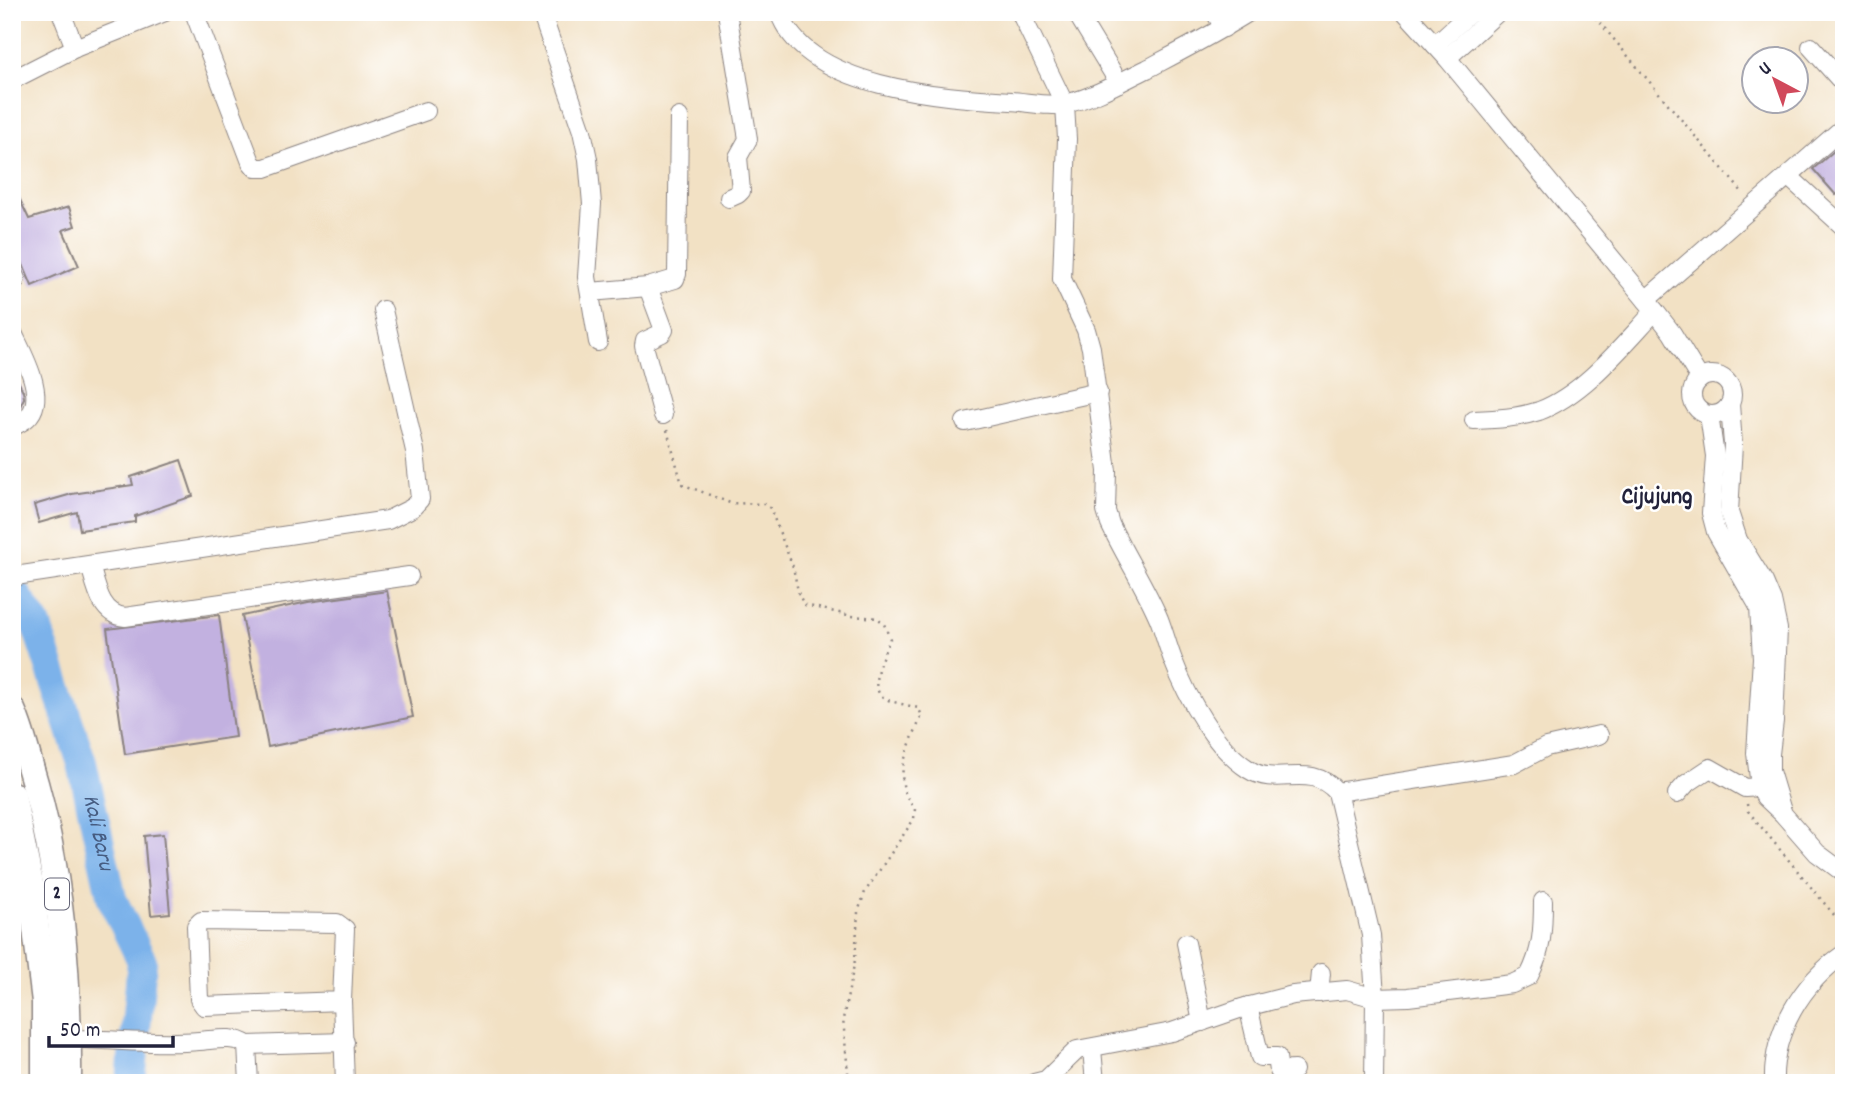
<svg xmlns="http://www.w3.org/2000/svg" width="1856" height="1095" font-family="Dekko,sans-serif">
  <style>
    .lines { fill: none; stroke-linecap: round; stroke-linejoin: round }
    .river { stroke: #7bb2ea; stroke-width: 30 }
    .building { fill: #c2b1e0 }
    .minor-casing { stroke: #8a8280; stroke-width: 20 }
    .highway-casing { stroke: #8a8280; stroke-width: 29 }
    .path { stroke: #8a8280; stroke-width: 2.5; stroke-dasharray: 2 5; stroke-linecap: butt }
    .minor { stroke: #fff; stroke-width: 18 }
    .highway { stroke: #fff; stroke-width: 26 }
    .labels { text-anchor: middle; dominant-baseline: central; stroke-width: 5; stroke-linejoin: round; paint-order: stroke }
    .shield { fill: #fff; stroke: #646476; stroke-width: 2 }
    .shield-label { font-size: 19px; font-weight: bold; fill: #22223b }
    .water-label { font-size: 23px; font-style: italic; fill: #465c81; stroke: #fff }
    .quarter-label { font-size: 24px; font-weight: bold; fill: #22223b; stroke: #fff }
  </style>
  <rect width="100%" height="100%" fill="#fff"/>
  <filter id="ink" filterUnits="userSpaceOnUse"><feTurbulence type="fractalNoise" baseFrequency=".0143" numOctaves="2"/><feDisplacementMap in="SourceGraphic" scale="14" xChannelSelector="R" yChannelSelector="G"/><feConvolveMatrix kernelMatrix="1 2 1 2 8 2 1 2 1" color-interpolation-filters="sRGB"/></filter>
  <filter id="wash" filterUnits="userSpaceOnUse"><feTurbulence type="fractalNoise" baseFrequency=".00686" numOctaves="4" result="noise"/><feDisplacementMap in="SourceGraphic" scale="28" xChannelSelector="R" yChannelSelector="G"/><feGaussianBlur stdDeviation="1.57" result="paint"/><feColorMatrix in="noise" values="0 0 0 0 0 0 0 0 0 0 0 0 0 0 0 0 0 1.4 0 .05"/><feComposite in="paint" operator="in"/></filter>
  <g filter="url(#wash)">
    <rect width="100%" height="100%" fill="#f2e1c4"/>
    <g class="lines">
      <path class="river" id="s1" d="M 12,588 L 36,624 L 82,763 L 112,899 L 142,961 L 131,1083"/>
    </g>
    <g id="blocks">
      <g class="building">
        <polygon points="1842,144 1844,146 1844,188 1836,195 1813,169"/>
        <polygon points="12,183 29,219 69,207 75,226 63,230 79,266 32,286 16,248 12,249"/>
        <polygon points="12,368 23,391 24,398 18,410 12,414"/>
        <polygon points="181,460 193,496 135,516 135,522 80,530 77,512 39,523 34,505 72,494 133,485 131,477"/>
        <polygon points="387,591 413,717 268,747 242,616 308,602"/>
        <polygon points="219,615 235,737 125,754 107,629"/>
        <polygon points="163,834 170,913 151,915 144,836"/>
      </g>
    </g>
  </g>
  <g filter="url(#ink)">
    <use href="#blocks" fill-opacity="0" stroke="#8a8280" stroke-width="2"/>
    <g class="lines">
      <defs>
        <g id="minor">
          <polyline points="61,12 75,48"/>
          <polyline points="194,12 251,162 256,168 265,168 426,111"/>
          <polyline points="541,12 582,131 588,159 592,204 587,277 598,342"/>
          <polyline points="727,12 748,139 738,157 741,191 738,194 729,198"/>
          <path d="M 779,12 C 806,89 943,97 1011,101 C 1028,102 1052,108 1069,103 C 1096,96 1122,81 1147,69 C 1181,51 1216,33 1249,12"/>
          <path d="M 1020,12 L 1065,105 L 1067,139 L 1062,279 L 1086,330 L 1091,348 L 1107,471 L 1106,511 L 1110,524 C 1125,556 1145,586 1159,619 C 1164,632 1168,647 1173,660 C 1187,697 1214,747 1248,769 C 1279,789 1308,760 1337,792 L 1371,935 L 1375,998 L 1374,1083"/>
          <polyline points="1076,12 1119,83"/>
          <polyline points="1215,12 1224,28"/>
          <polyline points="1405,12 1447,58 1655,311 1672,333 1700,379"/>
          <polyline points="1435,45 1471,12"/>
          <polyline points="1811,47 1844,84"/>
          <polyline points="1447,58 1498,12"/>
          <polyline points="12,80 75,48 165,12"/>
          <polyline points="1788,176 1844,227"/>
          <polyline points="12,271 16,279"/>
          <polyline points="648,287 664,330 662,333 645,341 644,346 663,415"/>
          <polyline points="590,292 648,287 675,279 677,274 679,117"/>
          <polyline points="1646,300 1844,127"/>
          <path d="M 12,331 C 22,353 49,398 27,418 C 23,422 17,424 12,427"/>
          <circle cx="1712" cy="395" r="20"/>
          <polyline points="1730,404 1733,445 1729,512 1738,540 1764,582 1772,601 1778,629 1774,721 1770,754 1770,771 1782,811"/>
          <polyline points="1709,415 1715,456 1711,513 1716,532 1759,607 1762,658 1756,753 1760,787 1765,797 1783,814 1817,853 1844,873"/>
          <path d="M 1474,420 C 1496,419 1518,418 1539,411 C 1584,394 1623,345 1655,311"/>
          <polyline points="965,422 1098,392"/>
          <path d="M 90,565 C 96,585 100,615 125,617 L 409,576"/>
          <polyline points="12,578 22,575 388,520 412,508 420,499 415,451 383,310"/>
          <polyline points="1337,792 1514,764 1546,747 1599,735"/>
          <polyline points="1677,794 1686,784 1710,768 1745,788 1760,787"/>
          <polyline points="1186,943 1202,1022"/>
          <polyline points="1319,993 1321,973"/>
          <polyline points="342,1001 204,1006 199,999 196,926 201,921 337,923 345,929 342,1001 345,1083"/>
          <polyline points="1248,1006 1260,1057 1277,1057 1279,1071 1294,1070"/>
          <path d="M 69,1039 C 113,1039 156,1045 199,1041 C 215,1040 233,1035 247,1045 L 249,1083"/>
          <polyline points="247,1045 345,1042"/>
          <polyline points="1092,1049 1095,1083"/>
          <path d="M 1034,1083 L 1046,1080 L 1077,1050 L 1172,1032 L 1242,1008 L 1293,995 L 1347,990 L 1375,998 L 1408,997 L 1512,984 L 1529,976 C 1542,951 1543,929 1543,901"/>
          <path d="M 1774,1083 C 1772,1032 1802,983 1844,954"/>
        </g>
        <g id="highway">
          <path d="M 12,710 C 20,728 25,747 30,766 C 61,868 69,976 68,1083"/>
          <polyline points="12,795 31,889 45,1002 45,1083"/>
        </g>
      </defs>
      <use href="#minor" class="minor-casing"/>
      <use href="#highway" class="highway-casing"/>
      <g class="path">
        <polyline points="1591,12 1742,192"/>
        <path d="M 667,430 L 682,484 L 730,503 L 764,504 L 770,508 L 793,567 L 799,596 L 805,605 L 852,616 L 878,618 L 884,624 L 890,639 C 884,654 866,686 884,698 C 893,703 908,705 918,708 L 922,715 C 909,748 889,779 915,809 L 914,819 L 865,892 L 858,912 L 855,960 L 843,1019 L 849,1083"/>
        <polyline points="1747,804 1748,811 1844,927"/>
      </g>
      <use href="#minor" class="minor"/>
      <use href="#highway" class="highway"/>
    </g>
  </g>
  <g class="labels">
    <rect class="shield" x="45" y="878.5" width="24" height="31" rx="5"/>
    <g class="shield-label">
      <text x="57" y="894">2</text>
    </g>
    <g class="water-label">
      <text stroke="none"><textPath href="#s1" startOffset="261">Kali Baru</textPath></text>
    </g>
    <g class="quarter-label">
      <text x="1657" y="498">Cijujung</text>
    </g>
  </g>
  <rect width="1856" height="1095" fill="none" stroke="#fff" stroke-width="42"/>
  <g transform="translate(1775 80) rotate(319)"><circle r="33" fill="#ffffff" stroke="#a7a7b1" stroke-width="2"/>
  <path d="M0-5L12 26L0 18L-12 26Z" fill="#d1495b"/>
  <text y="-10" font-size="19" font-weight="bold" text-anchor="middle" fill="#22223b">U</text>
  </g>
  <path d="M49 1036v10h124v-10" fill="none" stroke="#22223b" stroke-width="3.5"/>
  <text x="60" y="1036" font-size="21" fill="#22223b" stroke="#ffffff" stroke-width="5" paint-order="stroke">50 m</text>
</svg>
